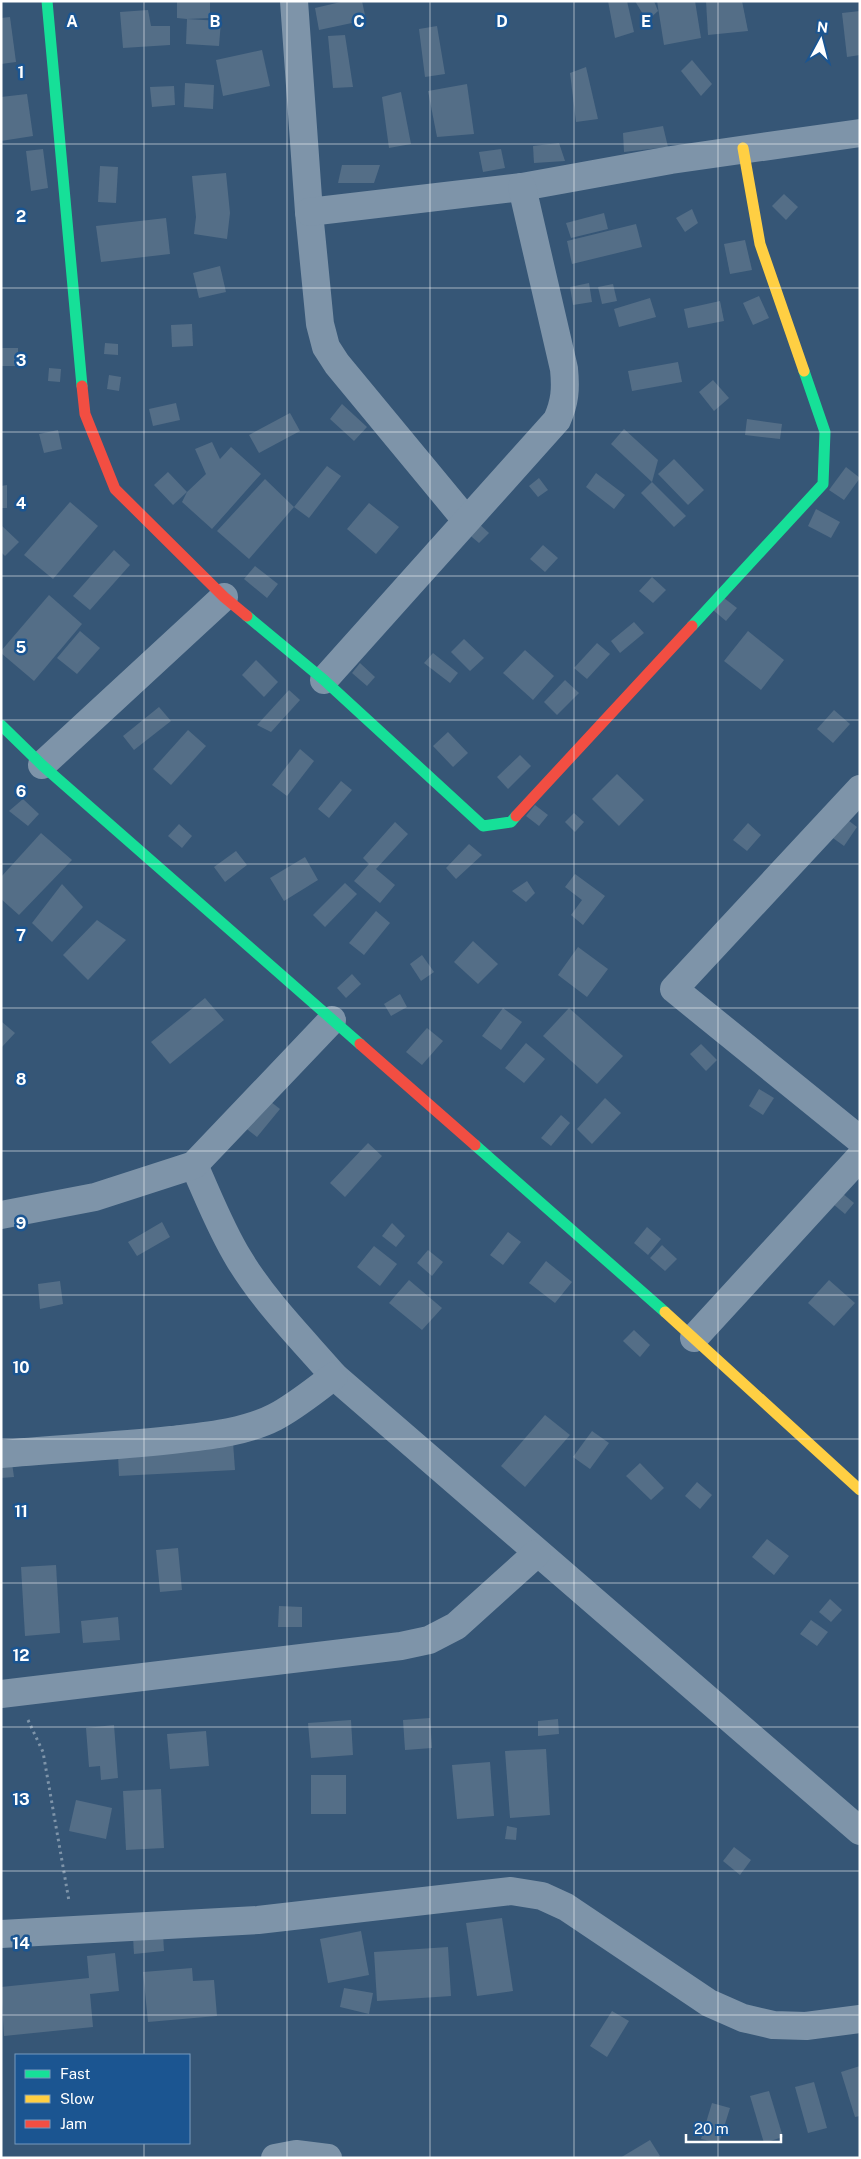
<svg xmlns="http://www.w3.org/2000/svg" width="861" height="2159" font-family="'Public Sans',sans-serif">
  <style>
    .building { fill: #546e87 }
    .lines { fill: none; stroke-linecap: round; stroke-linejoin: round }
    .path { stroke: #7e94a9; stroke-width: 3; stroke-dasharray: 2.5 4; stroke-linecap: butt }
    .street { stroke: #7e94a9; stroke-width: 28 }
    .fast { stroke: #16e098; stroke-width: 11 }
    .slow { stroke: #ffcf43; stroke-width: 11 }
    .jam { stroke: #f24e42; stroke-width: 11 }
    .grid { fill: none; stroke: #fff; stroke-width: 1; stroke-opacity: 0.55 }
    .grid-label { font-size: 16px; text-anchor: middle; font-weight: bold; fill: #fff; stroke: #1b5591; stroke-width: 5; stroke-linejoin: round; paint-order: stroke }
  </style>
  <rect width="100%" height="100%" fill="#365676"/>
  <g class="building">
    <polygon points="177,1 210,1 210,18 187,19 177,18"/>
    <polygon points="345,1 362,1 366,20 319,30 315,8"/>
    <polygon points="608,1 627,1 634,32 615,38"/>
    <polygon points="635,1 654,1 658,11 647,21"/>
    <polygon points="657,1 695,1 701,38 664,45"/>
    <polygon points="706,1 742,1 748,31 708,35"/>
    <polygon points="148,10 151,26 170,26 170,45 123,48 120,12"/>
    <polygon points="860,11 860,55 847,57 842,13"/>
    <polygon points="10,17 16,62 1,64 1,18"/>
    <polygon points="187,19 221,21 219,46 186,44"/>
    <polygon points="437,26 445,74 425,77 419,29"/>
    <polygon points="345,35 353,87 333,88 328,36"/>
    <polygon points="262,50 270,86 223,96 216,60"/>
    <polygon points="692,60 712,84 701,96 681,71"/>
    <polygon points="586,67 598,119 576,122 570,73"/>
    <polygon points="185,83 214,85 213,109 184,107"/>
    <polygon points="467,84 474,134 437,137 428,91"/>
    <polygon points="174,86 175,105 152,107 150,87"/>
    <polygon points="401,92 411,144 389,148 382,97"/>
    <polygon points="27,94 33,136 1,141 1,97"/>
    <polygon points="663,126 668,147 624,152 623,133"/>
    <polygon points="559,143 565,161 534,163 533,146"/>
    <polygon points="43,149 48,188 31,191 26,151"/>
    <polygon points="501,149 505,168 483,172 479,152"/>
    <polygon points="342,165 380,165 374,183 338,183"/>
    <polygon points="100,166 118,167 116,203 98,202"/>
    <polygon points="226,173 230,213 227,239 194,234 196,217 192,176"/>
    <polygon points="784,194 798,207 786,220 772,206"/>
    <polygon points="692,209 698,223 685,232 676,218"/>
    <polygon points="604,213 608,229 571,238 566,223"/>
    <polygon points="166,218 170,254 101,262 96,226"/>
    <polygon points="636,224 642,247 572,264 567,241"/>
    <polygon points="745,240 752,270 730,274 724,244"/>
    <polygon points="220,266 226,292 199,298 193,273"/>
    <polygon points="589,283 592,302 573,305 570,287"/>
    <polygon points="613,284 617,301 602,304 598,287"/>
    <polygon points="759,296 769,318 753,325 743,303"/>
    <polygon points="650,298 656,317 619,327 614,309"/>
    <polygon points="720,301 724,321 688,328 684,309"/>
    <polygon points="192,324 193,346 172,347 171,325"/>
    <polygon points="105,343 118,344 118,355 104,354"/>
    <rect x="1" y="348" width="17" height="18"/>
    <polygon points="678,362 682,382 632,391 628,371"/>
    <polygon points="49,368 61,369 60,382 48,381"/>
    <polygon points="109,375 121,377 119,391 107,389"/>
    <polygon points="713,380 729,398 714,411 699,392"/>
    <polygon points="176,403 180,420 153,426 149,409"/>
    <polygon points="342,404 367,427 354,441 330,419"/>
    <polygon points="290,413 300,431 259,453 249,435"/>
    <polygon points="747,419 782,424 780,439 745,435"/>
    <polygon points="624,429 658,460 652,482 611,444"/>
    <polygon points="58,430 62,449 44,453 39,434"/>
    <polygon points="212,442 220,459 231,447 261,474 212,529 182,502 187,492 206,474 195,449"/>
    <polygon points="674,459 704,490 688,505 658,474"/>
    <polygon points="327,466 341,476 309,518 294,507"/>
    <polygon points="846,467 860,478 844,500 829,490"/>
    <polygon points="168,472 187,492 173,505 154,485"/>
    <polygon points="596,473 625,495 614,509 586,487"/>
    <polygon points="539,478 548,490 538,497 529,486"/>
    <polygon points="265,479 294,507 249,559 217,531"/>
    <polygon points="652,482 686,516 674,527 641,493"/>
    <polygon points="7,485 7,508 1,508 1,486"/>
    <polygon points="70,502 98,526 53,579 24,555"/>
    <polygon points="369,503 399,527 376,554 347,529"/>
    <polygon points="816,509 840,522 831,538 808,526"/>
    <polygon points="476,521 489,533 479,543 466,532"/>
    <polygon points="1,525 19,542 5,556 1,552"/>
    <polygon points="543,545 558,558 545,572 530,559"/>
    <polygon points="114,550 130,565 90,610 73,596"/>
    <polygon points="255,566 278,584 267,598 244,579"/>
    <polygon points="652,577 666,590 653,603 639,591"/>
    <polygon points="49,595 82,624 34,681 1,653 1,651"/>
    <polygon points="724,598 737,608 726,621 713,610"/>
    <polygon points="634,622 644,633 620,653 611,641"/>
    <polygon points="80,631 100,648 77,674 57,658"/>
    <polygon points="748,631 784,660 761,690 724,661"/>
    <polygon points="464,639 484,658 470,671 451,652"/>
    <polygon points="597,643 610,654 587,679 574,668"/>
    <polygon points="525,650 554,676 533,700 503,673"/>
    <polygon points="433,653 458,673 450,683 424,663"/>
    <polygon points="256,660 278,682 264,697 242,675"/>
    <polygon points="360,663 375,677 367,686 352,673"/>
    <polygon points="565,680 579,693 557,715 544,702"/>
    <polygon points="289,690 300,700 271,732 257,725"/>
    <polygon points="159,707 171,721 134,750 123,736"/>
    <polygon points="834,710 850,724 833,743 817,729"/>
    <polygon points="188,730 206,746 171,785 153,769"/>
    <polygon points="448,732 468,753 453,767 433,746"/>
    <polygon points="300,749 314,761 287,796 272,785"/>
    <polygon points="520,755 531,766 508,789 497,777"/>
    <polygon points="617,774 644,800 619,826 592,799"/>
    <polygon points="341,781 352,790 329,818 318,809"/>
    <polygon points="23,799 39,814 28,826 9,811"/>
    <polygon points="535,805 548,815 539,826 526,816"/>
    <polygon points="574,813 584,822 575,832 565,822"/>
    <polygon points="840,814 857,827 844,846 826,833"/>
    <polygon points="395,822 408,834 376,869 395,885 380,903 354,881 369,864 363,858"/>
    <polygon points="748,823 761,835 747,851 733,840"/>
    <polygon points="179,824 192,836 182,848 168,836"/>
    <polygon points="41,833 72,860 19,915 1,899 1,877"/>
    <polygon points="469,844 482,855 456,879 446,868"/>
    <polygon points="236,851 247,865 225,882 214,867"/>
    <polygon points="305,857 318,880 284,901 270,878"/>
    <polygon points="575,874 605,896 583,925 571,915 582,900 565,887"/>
    <polygon points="527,881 535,893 526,902 512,891"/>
    <polygon points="345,883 357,894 325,927 313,915"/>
    <polygon points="62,884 83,907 52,942 32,923"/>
    <polygon points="376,911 390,923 364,955 349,943"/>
    <polygon points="97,920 126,940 88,980 63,955"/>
    <polygon points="473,941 498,964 478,984 454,962"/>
    <polygon points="578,947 608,969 587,997 558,975"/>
    <polygon points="422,955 434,972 421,981 410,964"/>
    <polygon points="352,974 361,984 346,998 337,988"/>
    <polygon points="400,994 407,1007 391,1016 384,1004"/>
    <polygon points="205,998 224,1020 170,1064 151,1042"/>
    <polygon points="503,1008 522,1022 501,1050 482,1036"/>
    <polygon points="569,1008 623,1056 597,1084 543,1036"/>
    <polygon points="2,1022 15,1033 1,1048 1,1023"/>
    <polygon points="427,1028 443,1041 422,1065 406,1052"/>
    <polygon points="526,1043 545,1059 524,1083 505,1068"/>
    <polygon points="701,1044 717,1060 706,1071 690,1054"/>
    <polygon points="759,1089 774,1098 763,1115 749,1106"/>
    <polygon points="266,1098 280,1109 257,1137 243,1126"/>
    <polygon points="605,1098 621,1113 592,1144 577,1129"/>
    <polygon points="561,1115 570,1123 551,1146 541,1138"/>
    <polygon points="368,1143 382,1156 345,1197 330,1183"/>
    <polygon points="842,1193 854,1203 845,1214 833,1204"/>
    <polygon points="162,1222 170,1237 137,1256 128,1242"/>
    <polygon points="392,1223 405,1236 396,1247 382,1236"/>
    <polygon points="647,1227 661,1239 648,1255 634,1243"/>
    <polygon points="508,1232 521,1242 503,1265 490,1255"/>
    <polygon points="662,1245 677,1259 665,1271 650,1258"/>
    <polygon points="374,1246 397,1264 380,1286 357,1267"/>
    <polygon points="428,1250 443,1262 432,1276 417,1263"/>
    <polygon points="546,1261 572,1282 555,1303 529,1283"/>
    <polygon points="409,1280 442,1308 422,1330 389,1303"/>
    <polygon points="829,1280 855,1303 834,1326 808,1303"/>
    <polygon points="60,1281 63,1304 40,1309 38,1284"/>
    <polygon points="634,1330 650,1345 640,1357 623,1341"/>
    <polygon points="545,1415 570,1435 525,1487 501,1466"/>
    <polygon points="592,1431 609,1443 590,1469 573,1457"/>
    <polygon points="233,1442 235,1470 119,1476 118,1455"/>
    <polygon points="11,1456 14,1477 1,1478 1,1457"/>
    <polygon points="640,1463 664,1488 651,1500 626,1476"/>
    <polygon points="697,1482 712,1495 700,1509 685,1496"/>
    <polygon points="767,1539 789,1556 774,1575 752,1557"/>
    <polygon points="178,1548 182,1590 160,1592 156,1550"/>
    <polygon points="56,1565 60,1633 25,1636 21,1567"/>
    <polygon points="830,1599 842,1610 831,1622 819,1612"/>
    <polygon points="279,1606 302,1607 302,1627 278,1627"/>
    <polygon points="118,1617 120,1640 83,1643 81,1621"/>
    <polygon points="811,1620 828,1632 817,1646 800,1634"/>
    <polygon points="430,1718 432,1748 405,1750 403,1720"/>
    <polygon points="558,1719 559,1734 538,1736 538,1721"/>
    <polygon points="351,1720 353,1755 311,1758 308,1723"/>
    <polygon points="114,1725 118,1778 101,1780 100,1766 89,1767 86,1728"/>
    <polygon points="206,1731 209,1766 170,1769 167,1734"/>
    <polygon points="546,1749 550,1815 510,1818 505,1751"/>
    <polygon points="490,1762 494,1816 457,1819 452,1765"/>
    <rect x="311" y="1775" width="35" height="39"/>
    <polygon points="161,1789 164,1848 126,1850 123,1791"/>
    <polygon points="76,1800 112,1808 106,1839 69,1831"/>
    <polygon points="507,1826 517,1828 516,1840 505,1839"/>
    <polygon points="734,1847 751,1860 740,1875 723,1861"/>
    <polygon points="502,1918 513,1991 477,1996 466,1923"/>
    <polygon points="361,1931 369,1975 328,1983 320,1939"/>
    <polygon points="163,1934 164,1951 134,1954 133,1937"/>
    <polygon points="448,1947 451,1996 377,2001 374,1952"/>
    <polygon points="115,1953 119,1991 90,1994 93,2027 4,2036 1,1987 89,1978 87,1956"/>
    <polygon points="192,1968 193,1981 214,1980 217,2016 148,2022 143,1972"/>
    <polygon points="344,1988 373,1993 369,2014 340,2007"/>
    <polygon points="612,2011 629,2021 607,2057 590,2046"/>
    <polygon points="860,2066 860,2116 855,2117 841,2072"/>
    <polygon points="814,2082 827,2128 808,2133 795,2087"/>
    <polygon points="769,2091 783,2137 764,2143 750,2096"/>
    <polygon points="712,2103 730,2108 719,2143 701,2139"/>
    <polygon points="650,2140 660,2156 657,2158 620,2158"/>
  </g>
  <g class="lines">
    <polyline class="path" points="28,1720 43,1752 69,1901"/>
    <g class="street">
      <polyline points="294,1 309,212 320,324 326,347 337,364 466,520"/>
      <polyline points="309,212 522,187 671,160 860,133"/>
      <path d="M 324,680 L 557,420 C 565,402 566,389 564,369 L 522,187"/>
      <polyline points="42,765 224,597"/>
      <polyline points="860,789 674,989 860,1140"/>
      <path d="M 194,1165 C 208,1196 221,1230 239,1259 C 265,1302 301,1338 334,1376 L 860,1831"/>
      <polyline points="1,1215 95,1197 194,1165 332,1020"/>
      <polyline points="694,1338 860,1157"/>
      <path d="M 1,1454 C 58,1449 115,1446 171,1440 C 205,1436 244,1433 275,1417 C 296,1406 315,1390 334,1376"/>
      <polyline points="1,1694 401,1646 429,1640 456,1626 537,1553"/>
      <polyline points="1,1934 258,1920 511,1891 542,1896 566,1907 709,2003 743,2018 773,2025 806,2026 860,2019"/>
      <polyline points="275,2158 296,2154 328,2158"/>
    </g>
    <g class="fast">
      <polyline points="47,1 82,386"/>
      <polyline points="247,616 324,680 483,826 511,822 516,816"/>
      <polyline points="692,626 823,484 825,432 804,371"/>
      <polyline points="1,725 42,765 360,1044"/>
      <polyline points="475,1145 665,1312"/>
    </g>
    <g class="slow">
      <polyline points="743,148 760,244 804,371"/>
      <polyline points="665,1312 860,1490"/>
    </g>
    <g class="jam">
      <polyline points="82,386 85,414 115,489 224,597 247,616"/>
      <polyline points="516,816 692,626"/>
      <polyline points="360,1044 475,1145"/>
    </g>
  </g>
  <path class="grid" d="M 144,1 L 144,2055M 287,1 L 287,2158M 430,1 L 430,2158M 574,1 L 574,2158M 718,1 L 718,2158M 1,144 L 860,144M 1,288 L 860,288M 1,432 L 860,432M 1,576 L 860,576M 1,720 L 860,720M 1,864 L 860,864M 1,1008 L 860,1008M 1,1151 L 860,1151M 1,1295 L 860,1295M 1,1439 L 860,1439M 1,1583 L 860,1583M 1,1727 L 860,1727M 1,1871 L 860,1871M 1,2015 L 860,2015M 144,2143 L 144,2158"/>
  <g class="grid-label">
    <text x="72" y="27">A</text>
    <text x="215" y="27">B</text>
    <text x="359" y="27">C</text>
    <text x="502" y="27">D</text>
    <text x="646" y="27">E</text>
    <text x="21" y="78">1</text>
    <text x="21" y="222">2</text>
    <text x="21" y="366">3</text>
    <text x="21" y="509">4</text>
    <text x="21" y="653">5</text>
    <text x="21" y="797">6</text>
    <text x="21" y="941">7</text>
    <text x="21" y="1085">8</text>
    <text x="21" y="1229">9</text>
    <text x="21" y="1373">10</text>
    <text x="21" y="1517">11</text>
    <text x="21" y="1661">12</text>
    <text x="21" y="1805">13</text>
    <text x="21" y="1949">14</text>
  </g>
  <rect width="861" height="2159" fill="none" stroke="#ffffff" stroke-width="5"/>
  <rect x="15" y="2054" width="175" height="90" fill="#1b5591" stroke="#7699bd"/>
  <rect x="25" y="2070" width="25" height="8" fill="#16e098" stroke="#7699bd"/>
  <text x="60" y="2079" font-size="15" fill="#ffffff">Fast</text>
  <rect x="25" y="2095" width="25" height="8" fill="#ffcf43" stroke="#7699bd"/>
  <text x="60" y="2104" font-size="15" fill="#ffffff">Slow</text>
  <rect x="25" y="2120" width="25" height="8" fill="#f24e42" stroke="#7699bd"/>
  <text x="60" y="2129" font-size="15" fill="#ffffff">Jam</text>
  <g transform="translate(821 40) rotate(7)" stroke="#1b5591" stroke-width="4" paint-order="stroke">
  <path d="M0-4L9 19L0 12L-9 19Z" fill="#ffffff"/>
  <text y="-8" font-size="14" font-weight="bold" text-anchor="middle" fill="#ffffff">N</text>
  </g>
  <path d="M686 2134v8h95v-8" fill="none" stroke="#ffffff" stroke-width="2.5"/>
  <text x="694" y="2134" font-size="15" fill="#ffffff" stroke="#1b5591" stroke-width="4" paint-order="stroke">20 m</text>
</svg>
